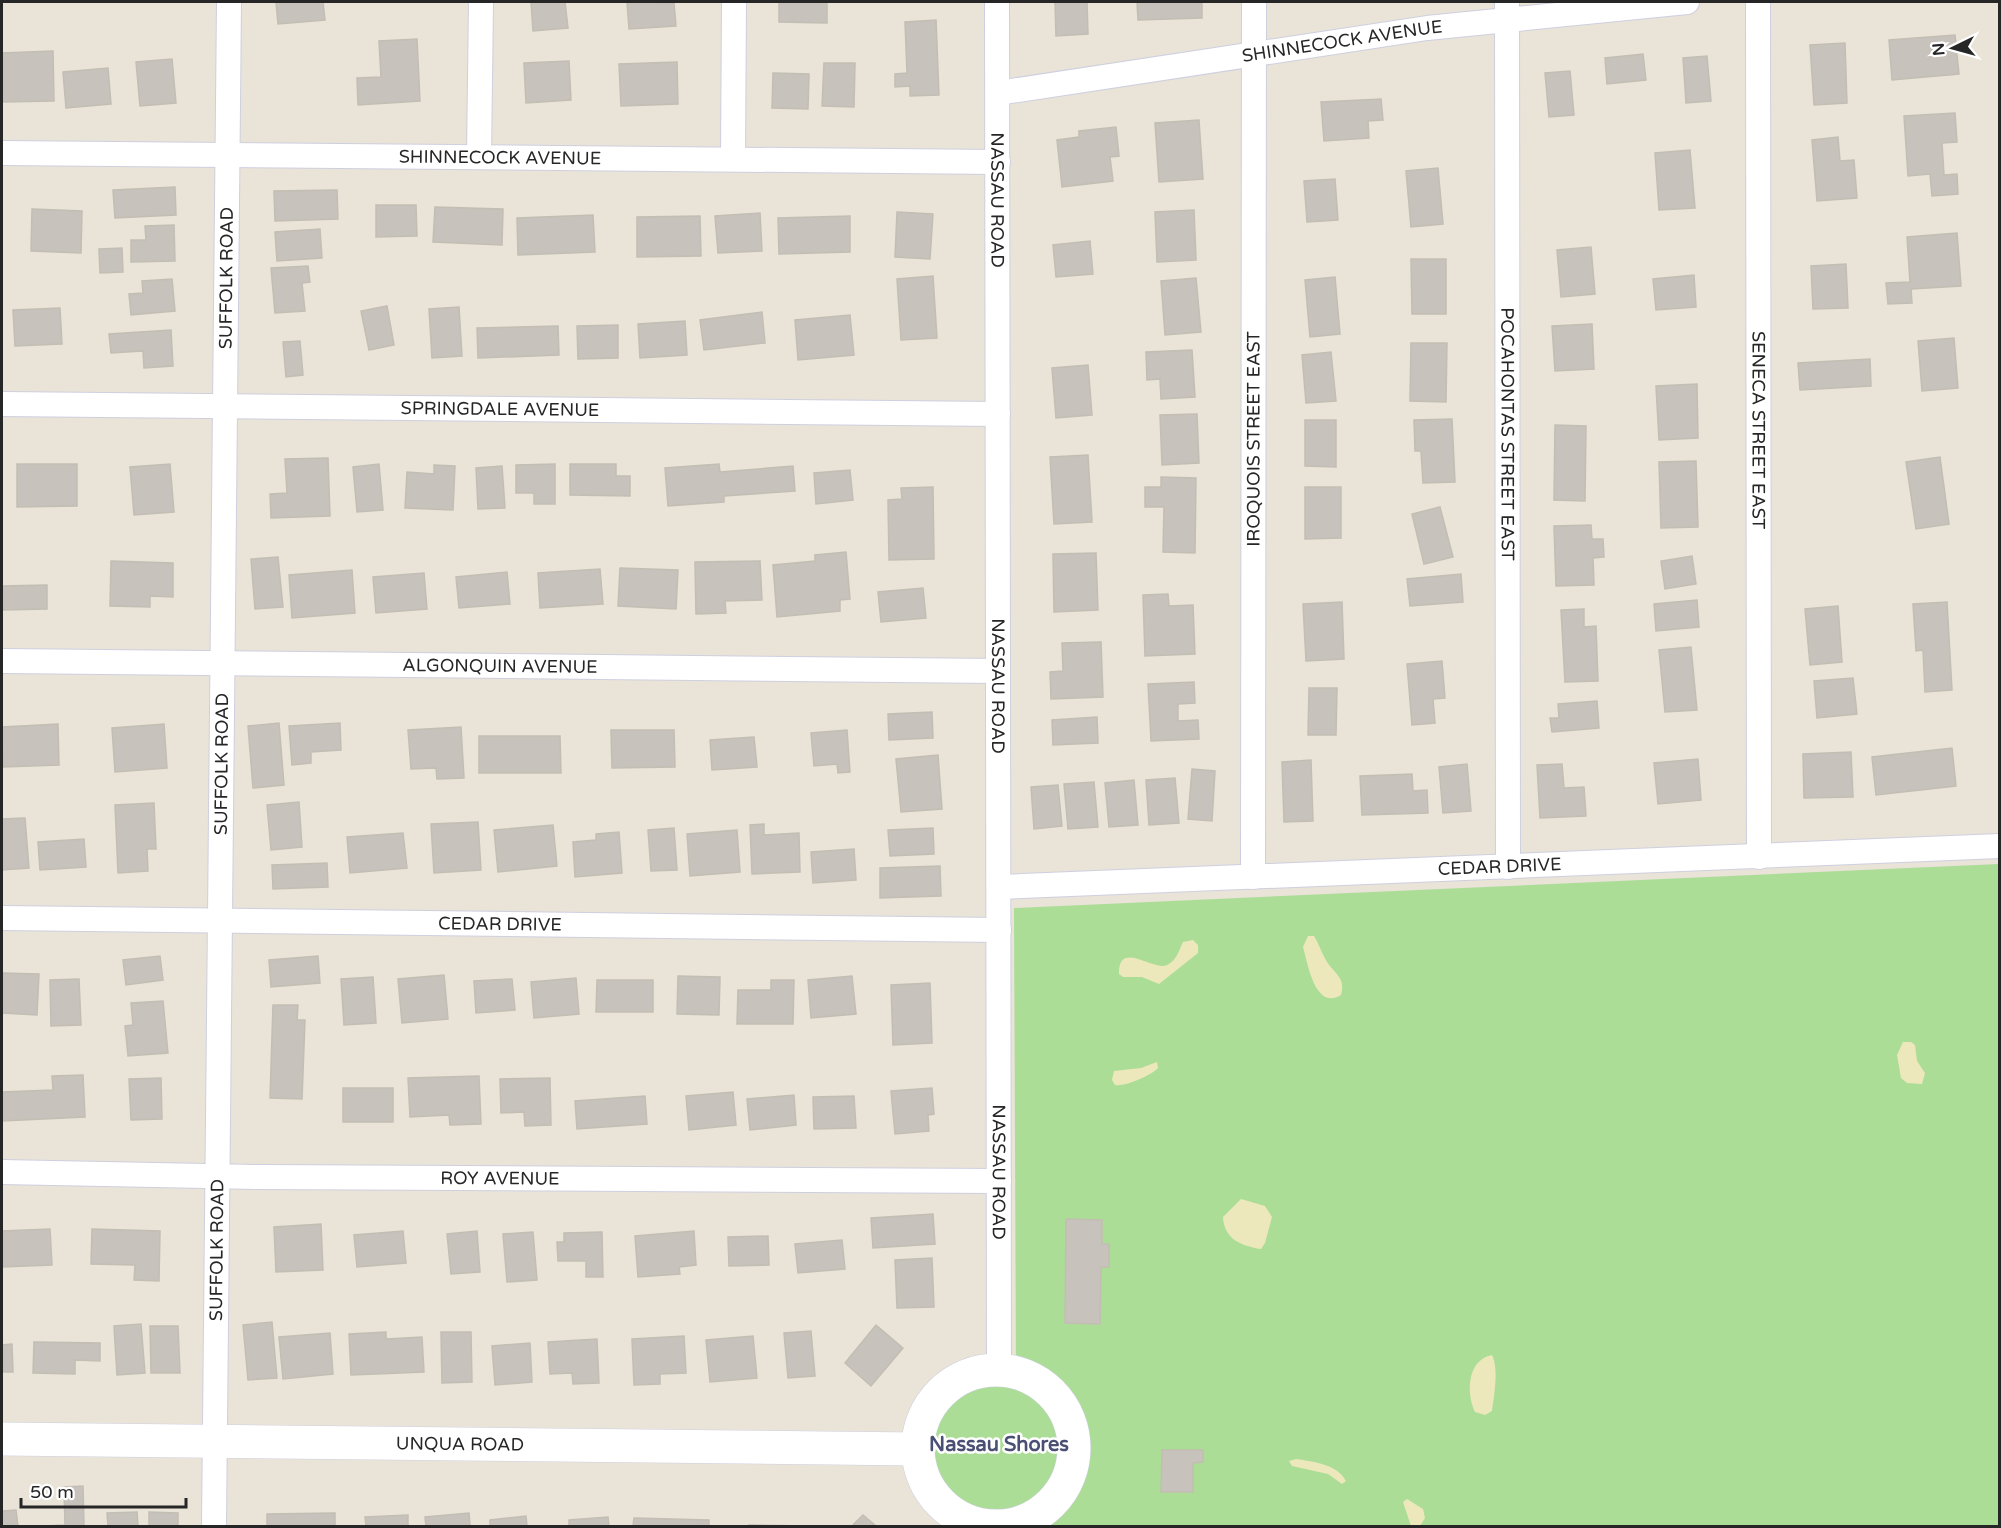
<svg xmlns="http://www.w3.org/2000/svg" width="2001" height="1528" font-family="'Varela Round',sans-serif">
  <style>
    .green { fill: #abdd97 }
    .sand { fill: #ede8bc }
    .building { fill: #c7c2bb; stroke: #c3beb3; stroke-width: 1.5 }
    .lines { fill: none; stroke-linecap: round; stroke-linejoin: round }
    .street-casing { stroke: #ced0df; stroke-width: 26 }
    .secondary-casing { stroke: #ced0df; stroke-width: 34 }
    .street { stroke: #fff; stroke-width: 24 }
    .secondary { stroke: #fff; stroke-width: 33 }
    .labels { text-anchor: middle; dominant-baseline: central; stroke-width: 5; stroke-linejoin: round; paint-order: stroke }
    .street-label { font-size: 18px; fill: #262626; stroke: #fff }
    .neighbourhood-label { font-size: 20px; font-weight: bold; fill: #4a4f74; stroke: #fff }
  </style>
  <rect width="100%" height="100%" fill="#e9e3d8"/>
  <path class="green" d="M 1999,864 L 1999,1526 L 1016,1526 L 1016,1520 C 904,1528 881,1354 1016,1376 L 1014,908 Z"/>
  <g class="sand">
    <path d="M 1308,936 L 1314,936 C 1319,944 1322,954 1327,962 C 1335,974 1346,978 1341,995 C 1315,1011 1308,964 1303,947 Z"/>
    <path d="M 1193,940 L 1198,945 L 1198,953 L 1159,984 L 1142,977 L 1123,977 L 1119,974 C 1118,939 1154,972 1167,965 C 1177,960 1179,950 1183,942 Z"/>
    <polygon points="1903,1042 1911,1042 1915,1045 1917,1061 1925,1073 1922,1084 1907,1083 1901,1078 1897,1055"/>
    <path d="M 1157,1062 L 1158,1068 C 1152,1075 1125,1087 1115,1085 L 1112,1080 L 1114,1071 L 1141,1068 Z"/>
    <path d="M 1241,1199 L 1265,1206 L 1272,1217 L 1265,1243 L 1261,1249 C 1241,1246 1224,1239 1223,1217 Z"/>
    <path d="M 1492,1355 C 1499,1369 1494,1396 1492,1411 L 1485,1415 L 1475,1412 C 1466,1393 1467,1360 1492,1355 Z"/>
    <path d="M 1296,1459 C 1314,1462 1337,1464 1346,1481 L 1342,1484 L 1328,1474 L 1292,1466 L 1289,1461 Z"/>
    <polygon points="1407,1499 1423,1509 1425,1518 1420,1526 1411,1526 1403,1502"/>
  </g>
  <g class="building">
    <polygon points="276,2 323,2 325,20 278,24"/>
    <polygon points="531,2 565,2 568,28 533,31"/>
    <polygon points="627,2 674,3 676,26 629,29"/>
    <polygon points="779,2 827,2 827,23 779,22"/>
    <polygon points="1055,2 1087,2 1088,34 1056,36"/>
    <polygon points="1137,2 1202,2 1202,18 1138,20"/>
    <polygon points="936,20 939,95 910,96 910,86 895,87 895,74 907,73 905,22"/>
    <polygon points="1955,35 1959,74 1892,80 1889,40"/>
    <polygon points="417,39 420,101 358,105 357,78 381,77 379,41"/>
    <polygon points="1845,43 1847,103 1814,105 1810,45"/>
    <polygon points="53,51 54,101 2,102 2,53"/>
    <polygon points="1643,54 1646,80 1607,84 1605,58"/>
    <polygon points="1707,56 1711,101 1686,103 1683,58"/>
    <polygon points="172,59 176,103 140,106 136,62"/>
    <polygon points="569,61 571,100 526,103 524,63"/>
    <polygon points="677,62 678,104 621,106 619,64"/>
    <polygon points="824,63 855,63 854,107 822,106"/>
    <polygon points="108,68 111,104 66,108 63,72"/>
    <polygon points="1570,71 1574,115 1549,117 1545,73"/>
    <polygon points="773,73 809,74 808,109 772,108"/>
    <polygon points="1381,99 1383,120 1368,121 1369,138 1324,141 1321,102"/>
    <polygon points="1955,113 1957,142 1942,143 1944,175 1957,174 1958,194 1932,196 1930,174 1908,176 1904,116"/>
    <polygon points="1199,120 1203,179 1159,182 1155,123"/>
    <polygon points="1116,127 1119,156 1110,157 1113,181 1062,187 1057,140 1079,137 1079,131"/>
    <polygon points="1838,137 1840,161 1854,160 1857,198 1817,201 1812,140"/>
    <polygon points="1690,150 1695,208 1659,210 1655,153"/>
    <polygon points="1438,168 1443,224 1411,227 1406,171"/>
    <polygon points="1335,179 1338,220 1307,222 1304,181"/>
    <polygon points="175,187 176,215 115,218 113,190"/>
    <polygon points="337,190 338,219 275,221 274,191"/>
    <polygon points="376,205 416,205 417,236 376,237"/>
    <polygon points="435,207 503,209 502,245 433,242"/>
    <polygon points="32,209 82,211 81,253 31,251"/>
    <polygon points="1194,210 1196,260 1157,262 1155,212"/>
    <polygon points="897,212 933,214 930,259 895,257"/>
    <polygon points="760,213 762,251 718,253 715,216"/>
    <polygon points="593,215 595,252 518,255 517,218"/>
    <polygon points="700,216 701,256 637,257 637,217"/>
    <polygon points="850,216 850,252 779,254 778,218"/>
    <polygon points="174,225 175,261 131,262 131,240 146,240 145,226"/>
    <polygon points="320,229 322,258 277,261 275,232"/>
    <polygon points="1957,233 1961,286 1911,289 1912,303 1888,304 1886,283 1910,282 1907,237"/>
    <polygon points="1090,241 1093,274 1056,277 1053,245"/>
    <polygon points="1591,247 1595,294 1561,297 1557,250"/>
    <polygon points="122,248 123,272 100,273 99,249"/>
    <polygon points="1411,259 1446,259 1446,314 1412,314"/>
    <polygon points="1846,264 1848,308 1813,309 1811,266"/>
    <polygon points="308,266 310,282 302,283 305,311 275,313 271,268"/>
    <polygon points="1694,275 1696,307 1656,310 1653,279"/>
    <polygon points="933,276 937,338 901,340 897,279"/>
    <polygon points="1335,277 1340,334 1310,337 1305,280"/>
    <polygon points="1196,278 1201,332 1165,335 1161,281"/>
    <polygon points="172,279 175,311 131,315 129,294 143,293 142,281"/>
    <polygon points="387,306 394,345 369,350 361,311"/>
    <polygon points="459,307 462,356 432,358 429,309"/>
    <polygon points="60,308 62,344 15,346 13,310"/>
    <polygon points="762,312 765,343 704,350 700,320"/>
    <polygon points="850,315 854,355 798,360 795,320"/>
    <polygon points="685,321 687,355 640,358 638,324"/>
    <polygon points="1592,324 1594,369 1555,371 1552,326"/>
    <polygon points="618,325 618,358 578,359 577,326"/>
    <polygon points="558,326 559,355 478,358 477,328"/>
    <polygon points="171,330 173,366 144,368 143,351 111,353 109,334"/>
    <polygon points="1954,338 1958,388 1922,391 1918,341"/>
    <polygon points="300,341 303,375 286,377 283,342"/>
    <polygon points="1411,343 1447,343 1446,402 1410,401"/>
    <polygon points="1192,350 1195,397 1161,399 1160,379 1147,380 1146,352"/>
    <polygon points="1331,352 1336,401 1306,403 1302,355"/>
    <polygon points="1870,359 1871,386 1800,390 1798,363"/>
    <polygon points="1088,365 1092,415 1056,418 1052,368"/>
    <polygon points="1697,384 1698,438 1659,440 1656,386"/>
    <polygon points="1197,414 1199,463 1162,465 1160,415"/>
    <polygon points="1452,419 1455,482 1423,483 1421,451 1415,451 1414,420"/>
    <polygon points="1305,420 1336,420 1336,467 1305,466"/>
    <polygon points="1555,425 1586,426 1585,501 1554,500"/>
    <polygon points="1088,455 1092,522 1054,524 1050,457"/>
    <polygon points="1940,457 1949,524 1916,529 1906,462"/>
    <polygon points="328,458 330,516 271,518 270,494 287,493 285,459"/>
    <polygon points="1696,461 1698,527 1661,528 1659,462"/>
    <polygon points="17,464 77,464 77,506 17,507"/>
    <polygon points="170,464 174,512 134,515 130,467"/>
    <polygon points="379,464 383,510 357,512 353,467"/>
    <polygon points="555,464 555,504 534,504 534,493 516,493 516,465"/>
    <polygon points="570,464 616,464 616,476 630,476 630,496 570,495"/>
    <polygon points="719,464 720,472 793,466 795,491 724,496 724,502 668,506 665,468"/>
    <polygon points="434,465 455,466 453,510 405,508 407,472 434,474"/>
    <polygon points="502,466 505,508 478,509 476,468"/>
    <polygon points="850,470 853,500 816,504 814,473"/>
    <polygon points="1161,477 1196,478 1195,553 1163,552 1164,507 1145,507 1145,487 1161,487"/>
    <polygon points="933,487 934,559 889,560 888,500 902,499 901,488"/>
    <polygon points="1305,487 1341,487 1341,538 1305,539"/>
    <polygon points="1440,507 1453,557 1424,564 1412,514"/>
    <polygon points="1591,525 1592,539 1603,539 1604,557 1593,558 1594,585 1556,586 1554,526"/>
    <polygon points="846,552 850,599 840,600 840,611 777,617 773,565 815,561 815,555"/>
    <polygon points="1096,553 1098,610 1054,612 1053,554"/>
    <polygon points="1692,556 1696,584 1665,589 1661,561"/>
    <polygon points="278,557 283,607 255,609 251,559"/>
    <polygon points="111,561 173,563 173,597 150,596 150,607 110,606"/>
    <polygon points="760,561 762,600 725,601 726,613 696,614 695,562"/>
    <polygon points="620,568 678,570 676,609 618,606"/>
    <polygon points="600,569 603,604 540,608 538,573"/>
    <polygon points="352,570 355,613 292,618 289,575"/>
    <polygon points="507,572 510,604 459,608 456,577"/>
    <polygon points="424,573 427,609 376,613 373,577"/>
    <polygon points="1461,574 1463,602 1410,606 1407,579"/>
    <polygon points="47,585 47,609 2,610 2,586"/>
    <polygon points="923,588 926,618 881,622 878,592"/>
    <polygon points="1168,594 1169,606 1193,605 1195,654 1145,656 1143,595"/>
    <polygon points="1697,600 1699,627 1656,631 1654,604"/>
    <polygon points="1342,602 1344,659 1306,661 1303,604"/>
    <polygon points="1947,602 1952,690 1925,692 1923,650 1916,651 1913,604"/>
    <polygon points="1838,606 1842,662 1810,665 1805,609"/>
    <polygon points="1584,609 1584,627 1596,626 1598,681 1565,682 1561,610"/>
    <polygon points="1101,642 1103,697 1051,699 1050,672 1063,671 1062,643"/>
    <polygon points="1691,647 1697,710 1665,712 1659,650"/>
    <polygon points="1442,661 1445,698 1433,699 1435,723 1412,725 1407,664"/>
    <polygon points="1853,678 1857,714 1817,718 1814,681"/>
    <polygon points="1194,682 1195,703 1178,704 1178,721 1198,720 1199,739 1151,741 1148,684"/>
    <polygon points="1309,688 1337,688 1336,735 1308,735"/>
    <polygon points="1597,701 1599,728 1552,732 1550,718 1559,718 1558,704"/>
    <polygon points="932,712 933,738 889,740 888,714"/>
    <polygon points="1097,717 1098,743 1053,745 1052,720"/>
    <polygon points="279,723 284,785 253,788 248,726"/>
    <polygon points="340,723 341,750 311,752 311,763 292,765 289,726"/>
    <polygon points="58,724 59,765 3,767 2,727"/>
    <polygon points="164,724 167,768 115,772 112,728"/>
    <polygon points="461,727 464,778 437,779 436,768 411,769 408,730"/>
    <polygon points="611,730 674,730 675,767 612,768"/>
    <polygon points="847,730 850,772 838,773 837,764 814,766 811,733"/>
    <polygon points="479,736 560,736 561,773 479,773"/>
    <polygon points="754,737 757,767 712,770 710,740"/>
    <polygon points="1952,748 1956,786 1876,795 1872,757"/>
    <polygon points="1851,752 1853,797 1804,798 1803,754"/>
    <polygon points="938,755 942,809 901,812 896,759"/>
    <polygon points="1698,759 1701,800 1658,804 1654,763"/>
    <polygon points="1311,760 1313,821 1284,822 1282,762"/>
    <polygon points="1467,764 1471,811 1443,813 1439,767"/>
    <polygon points="1562,764 1564,788 1584,787 1586,816 1540,818 1537,765"/>
    <polygon points="1192,769 1215,771 1212,821 1188,819"/>
    <polygon points="1412,774 1413,791 1427,790 1428,813 1362,815 1360,776"/>
    <polygon points="1175,778 1179,823 1149,825 1146,780"/>
    <polygon points="1134,780 1138,825 1109,827 1105,783"/>
    <polygon points="1094,782 1098,827 1068,829 1064,784"/>
    <polygon points="1058,785 1062,826 1034,829 1031,787"/>
    <polygon points="299,802 302,847 271,850 267,805"/>
    <polygon points="154,803 156,849 147,849 148,871 118,873 115,805"/>
    <polygon points="25,818 29,868 2,870 2,819"/>
    <polygon points="478,822 481,870 434,873 431,824"/>
    <polygon points="764,824 764,835 799,833 800,872 752,874 750,825"/>
    <polygon points="553,825 557,866 498,872 494,830"/>
    <polygon points="674,828 677,870 651,871 648,830"/>
    <polygon points="933,828 934,854 890,856 888,830"/>
    <polygon points="737,830 740,872 690,876 687,834"/>
    <polygon points="619,832 622,873 575,877 573,842 596,840 596,834"/>
    <polygon points="403,833 407,868 350,873 347,837"/>
    <polygon points="84,839 86,867 40,870 38,842"/>
    <polygon points="854,849 856,880 813,883 811,852"/>
    <polygon points="327,863 328,887 273,889 272,865"/>
    <polygon points="940,866 941,896 880,898 880,868"/>
    <polygon points="160,956 163,980 126,985 123,960"/>
    <polygon points="318,956 320,983 271,987 269,960"/>
    <polygon points="2,973 39,974 37,1015 2,1013"/>
    <polygon points="444,975 448,1019 402,1023 398,979"/>
    <polygon points="678,976 720,977 719,1015 677,1014"/>
    <polygon points="852,976 856,1014 811,1018 808,980"/>
    <polygon points="373,977 376,1023 344,1025 341,979"/>
    <polygon points="576,978 579,1014 534,1018 531,982"/>
    <polygon points="79,979 81,1025 51,1026 50,980"/>
    <polygon points="512,979 515,1010 476,1013 474,981"/>
    <polygon points="597,980 653,980 653,1012 596,1012"/>
    <polygon points="771,980 794,980 793,1024 737,1024 738,990 771,990"/>
    <polygon points="930,983 932,1043 893,1045 891,985"/>
    <polygon points="163,1001 168,1053 128,1056 125,1026 133,1025 131,1003"/>
    <polygon points="273,1005 298,1005 297,1020 305,1020 302,1099 270,1098"/>
    <polygon points="83,1075 85,1117 2,1121 2,1092 53,1090 52,1076"/>
    <polygon points="479,1076 481,1124 450,1125 449,1115 410,1117 408,1078"/>
    <polygon points="161,1078 162,1119 131,1120 129,1079"/>
    <polygon points="550,1078 551,1125 525,1126 524,1112 501,1113 500,1079"/>
    <rect x="343" y="1088" width="50" height="34"/>
    <polygon points="932,1088 934,1114 928,1115 929,1131 895,1134 891,1091"/>
    <polygon points="733,1092 736,1125 689,1130 686,1096"/>
    <polygon points="794,1095 796,1125 750,1130 747,1099"/>
    <polygon points="645,1096 647,1124 577,1129 575,1101"/>
    <polygon points="854,1096 856,1128 814,1129 813,1097"/>
    <polygon points="933,1214 935,1244 873,1248 871,1218"/>
    <polygon points="1066,1219 1102,1220 1102,1244 1109,1244 1109,1267 1101,1267 1100,1324 1065,1323"/>
    <polygon points="321,1224 323,1270 276,1272 274,1227"/>
    <polygon points="50,1229 52,1265 2,1267 2,1231"/>
    <polygon points="92,1229 160,1231 159,1281 134,1280 135,1265 91,1264"/>
    <polygon points="403,1231 406,1263 357,1267 354,1235"/>
    <polygon points="477,1231 480,1272 451,1274 447,1234"/>
    <polygon points="694,1231 696,1265 679,1267 680,1274 638,1277 635,1236"/>
    <polygon points="533,1232 537,1280 507,1282 503,1234"/>
    <polygon points="602,1232 603,1277 586,1277 586,1261 558,1261 557,1242 564,1242 564,1233"/>
    <polygon points="768,1236 769,1265 729,1266 728,1237"/>
    <polygon points="842,1240 845,1269 798,1273 795,1244"/>
    <polygon points="932,1258 934,1307 897,1308 895,1260"/>
    <polygon points="272,1322 277,1378 248,1380 243,1325"/>
    <polygon points="141,1324 145,1373 117,1375 114,1326"/>
    <polygon points="876,1325 903,1348 871,1386 845,1363"/>
    <polygon points="150,1326 178,1326 180,1373 151,1373"/>
    <polygon points="811,1331 815,1376 788,1378 784,1333"/>
    <polygon points="386,1332 386,1339 422,1337 424,1372 351,1375 349,1334"/>
    <polygon points="441,1332 471,1332 472,1382 442,1383"/>
    <polygon points="330,1333 333,1374 283,1379 279,1337"/>
    <polygon points="684,1336 686,1373 660,1374 660,1384 634,1385 632,1339"/>
    <polygon points="753,1336 757,1378 710,1382 706,1340"/>
    <polygon points="597,1339 599,1383 573,1384 572,1373 550,1374 548,1342"/>
    <polygon points="34,1342 100,1343 100,1361 75,1360 75,1374 33,1373"/>
    <polygon points="530,1343 532,1382 495,1385 492,1346"/>
    <polygon points="12,1344 13,1372 2,1372 2,1345"/>
    <polygon points="1162,1450 1203,1450 1203,1462 1193,1463 1193,1492 1161,1492"/>
    <polygon points="83,1486 84,1526 43,1526 65,1525 64,1487"/>
    <polygon points="16,1510 18,1526 2,1526 2,1511"/>
    <polygon points="137,1512 138,1526 108,1526 107,1513"/>
    <polygon points="149,1512 178,1513 178,1526 149,1526"/>
    <polygon points="335,1513 335,1526 267,1526 267,1514"/>
    <polygon points="469,1513 470,1526 426,1526 425,1517"/>
    <polygon points="408,1515 408,1526 366,1526 365,1517"/>
    <polygon points="863,1515 876,1526 852,1526"/>
    <polygon points="526,1516 527,1526 490,1526 490,1520"/>
    <polygon points="608,1517 609,1526 569,1526 569,1520"/>
    <polygon points="634,1518 709,1520 709,1526 633,1526"/>
    <polygon points="749,1525 808,1526 749,1526"/>
  </g>
  <g class="lines">
    <defs>
      <g id="street">
        <path id="s1" d="M 997,2 L 999,1370"/>
        <path id="s2" d="M 1507,2 L 1508,867"/>
        <path id="s3" d="M 1758,2 L 1759,857"/>
        <path id="s4" d="M 998,93 L 1427,28 L 1687,2"/>
        <path id="s5" d="M 2,153 L 998,162"/>
        <polyline points="479,157 481,2"/>
        <polyline points="733,159 734,2"/>
        <path id="s6" d="M 2,404 L 998,414"/>
        <path id="s7" d="M 2,661 L 998,671"/>
        <path id="s8" d="M 1253,877 L 1254,2"/>
        <path id="s9" d="M 999,887 L 2000,846"/>
        <path id="s10" d="M 2,918 L 999,930"/>
        <path id="s11" d="M 2,1172 L 260,1177 L 999,1181"/>
        <path id="s12" d="M 214,1526 L 229,2"/>
      </g>
      <g id="secondary">
        <circle cx="996" cy="1448" r="78"/>
        <path id="s13" d="M 2,1439 L 917,1449"/>
      </g>
    </defs>
    <use href="#street" class="street-casing"/>
    <use href="#secondary" class="secondary-casing"/>
    <use href="#street" class="street"/>
    <use href="#secondary" class="secondary"/>
  </g>
  <g class="labels">
    <g class="street-label">
      <text stroke="none"><textPath href="#s4" startOffset="348">SHINNECOCK AVENUE</textPath></text>
      <text stroke="none"><textPath href="#s5" startOffset="498">SHINNECOCK AVENUE</textPath></text>
      <text stroke="none"><textPath href="#s1" startOffset="198">NASSAU ROAD</textPath></text>
      <text stroke="none"><textPath href="#s12" startOffset="1248">SUFFOLK ROAD</textPath></text>
      <text stroke="none"><textPath href="#s6" startOffset="498">SPRINGDALE AVENUE</textPath></text>
      <text stroke="none"><textPath href="#s3" startOffset="428">SENECA STREET EAST</textPath></text>
      <text stroke="none"><textPath href="#s2" startOffset="432">POCAHONTAS STREET EAST</textPath></text>
      <text stroke="none"><textPath href="#s8" startOffset="438">IROQUOIS STREET EAST</textPath></text>
      <text stroke="none"><textPath href="#s7" startOffset="498">ALGONQUIN AVENUE</textPath></text>
      <text stroke="none"><textPath href="#s1" startOffset="684">NASSAU ROAD</textPath></text>
      <text stroke="none"><textPath href="#s12" startOffset="762">SUFFOLK ROAD</textPath></text>
      <text stroke="none"><textPath href="#s9" startOffset="501">CEDAR DRIVE</textPath></text>
      <text stroke="none"><textPath href="#s10" startOffset="498">CEDAR DRIVE</textPath></text>
      <text stroke="none"><textPath href="#s1" startOffset="1170">NASSAU ROAD</textPath></text>
      <text stroke="none"><textPath href="#s11" startOffset="498">ROY AVENUE</textPath></text>
      <text stroke="none"><textPath href="#s12" startOffset="276">SUFFOLK ROAD</textPath></text>
      <text stroke="none"><textPath href="#s13" startOffset="458">UNQUA ROAD</textPath></text>
    </g>
    <g class="neighbourhood-label">
      <text x="999" y="1445">Nassau Shores</text>
    </g>
  </g>
  <rect width="2001" height="1528" fill="none" stroke="#262626" stroke-width="6"/>
  <g transform="translate(1953 48) rotate(265)" stroke="#ffffff" stroke-width="4.5" paint-order="stroke">
  <path d="M0-4.5L10 22L0 15L-10 22Z" fill="#262626"/>
  <text y="-9" font-size="16" font-weight="bold" text-anchor="middle" fill="#262626">N</text>
  </g>
  <path d="M21 1498v9h165v-9" fill="none" stroke="#262626" stroke-width="3"/>
  <text x="30" y="1498" font-size="18" fill="#262626" stroke="#ffffff" stroke-width="4.5" paint-order="stroke">50 m</text>
</svg>
